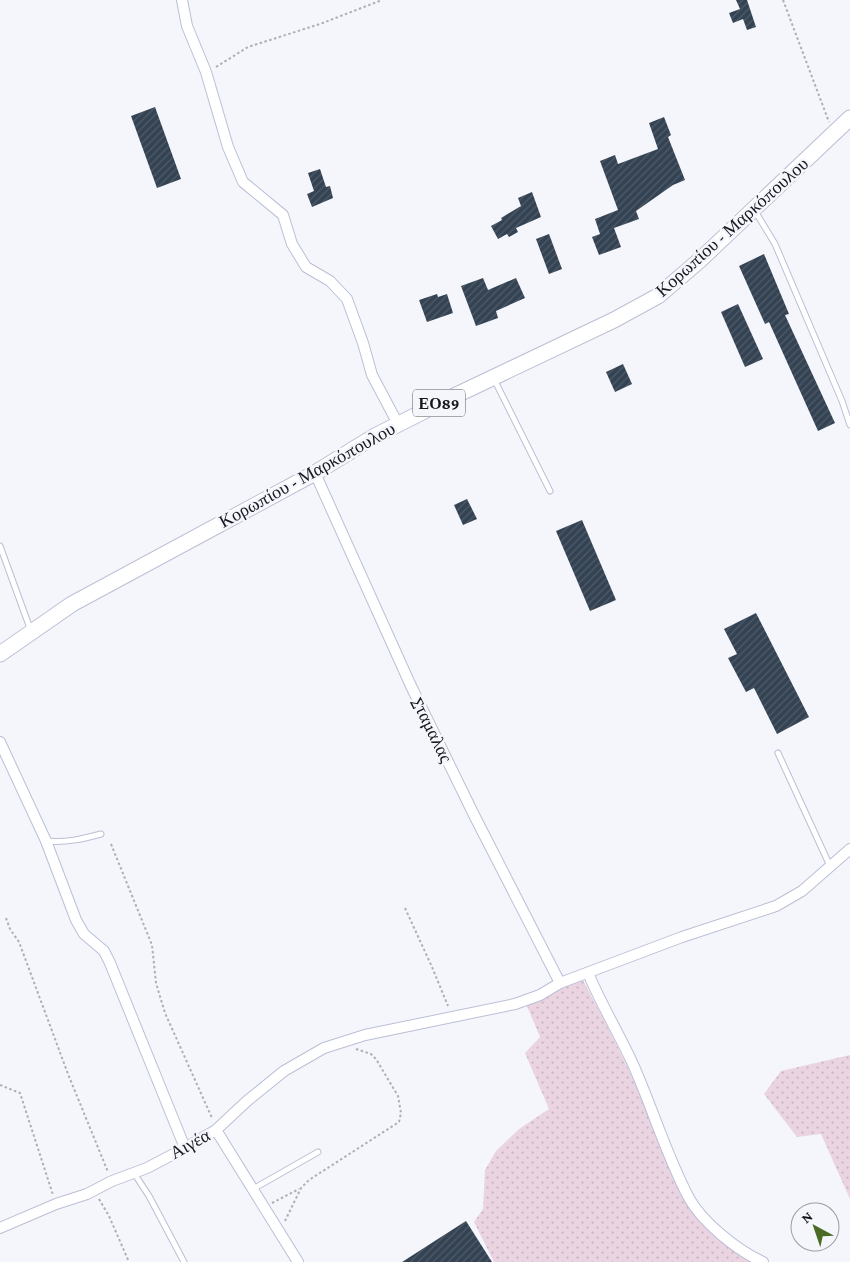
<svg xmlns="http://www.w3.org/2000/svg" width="850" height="1262" font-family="'Crimson Pro',serif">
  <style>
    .grass { fill: url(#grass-dots) }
    .building { fill: url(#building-hatch) }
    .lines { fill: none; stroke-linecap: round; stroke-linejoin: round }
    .service-casing { stroke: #bbbfd6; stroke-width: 7 }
    .minor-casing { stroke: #bbbfd6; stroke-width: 12 }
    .primary-casing { stroke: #bbbfd6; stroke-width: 17 }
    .path { stroke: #aeafb5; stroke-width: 2; stroke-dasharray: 2.5 2.5; stroke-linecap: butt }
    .service { stroke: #fff; stroke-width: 5 }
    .minor { stroke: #fff; stroke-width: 10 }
    .primary { stroke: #fff; stroke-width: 15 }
    .labels { text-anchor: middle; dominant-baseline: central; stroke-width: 5; stroke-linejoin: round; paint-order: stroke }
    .shield { fill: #f5f6fb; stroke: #595a61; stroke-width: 1 }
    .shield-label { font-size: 16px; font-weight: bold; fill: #16171f }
    .street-label { font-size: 18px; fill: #16171f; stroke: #f5f6fb }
  </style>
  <defs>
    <pattern id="grass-dots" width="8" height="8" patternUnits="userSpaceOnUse" patternTransform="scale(1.25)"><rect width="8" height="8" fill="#ead4e2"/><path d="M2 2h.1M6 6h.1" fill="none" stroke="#c8b5c1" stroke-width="1.8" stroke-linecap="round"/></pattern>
    <pattern id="building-hatch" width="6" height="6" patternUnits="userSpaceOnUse" patternTransform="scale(1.25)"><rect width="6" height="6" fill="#344353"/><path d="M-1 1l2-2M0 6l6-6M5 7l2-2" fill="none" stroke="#4f5b68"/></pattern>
  </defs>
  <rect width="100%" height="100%" fill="#f5f6fb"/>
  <g class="grass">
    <path d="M 583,980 C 601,1015 620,1049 636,1086 C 666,1155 679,1224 752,1262 L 494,1262 L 474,1222 L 483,1209 L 485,1170 L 496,1151 L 519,1129 L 549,1109 L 525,1053 L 540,1037 L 527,1006 L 558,988 Z"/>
    <polygon points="850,1055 850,1199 821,1134 797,1137 764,1094 781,1071"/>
  </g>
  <g class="building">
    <polygon points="736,0 747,0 756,27 747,30 743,19 733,23 729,13 740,9"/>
    <polygon points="155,107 181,179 157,188 131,116"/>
    <polygon points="664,117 671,135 668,137 685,180 673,185 636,211 639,219 614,228 621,247 599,255 592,237 600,234 595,219 618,210 600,161 615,155 618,164 658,149 649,123"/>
    <polygon points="320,169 326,187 330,186 333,198 312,207 307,194 314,191 308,173"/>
    <polygon points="532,192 541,217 516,228 518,232 509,237 507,234 498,239 491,226 502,220 501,218 521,206 518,198"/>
    <polygon points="549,234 562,269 549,274 536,239"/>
    <polygon points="764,254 789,314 785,315 835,423 818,431 769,322 765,324 739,266"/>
    <polygon points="483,278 488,290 516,278 525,298 496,311 498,318 476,326 461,286"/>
    <polygon points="437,294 438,297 447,294 453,313 427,322 419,300"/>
    <polygon points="738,304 763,359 745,367 721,312"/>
    <polygon points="623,364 632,384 615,392 606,372"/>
    <polygon points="467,499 477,519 463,525 454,505"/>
    <polygon points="582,520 616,600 590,611 556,531"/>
    <polygon points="756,613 809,717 777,734 754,688 746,692 728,658 737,654 724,629"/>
    <polygon points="466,1221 492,1262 402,1262"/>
  </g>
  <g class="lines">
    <defs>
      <g id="service">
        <polyline points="755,211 775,244 842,401 850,425"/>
        <polyline points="494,379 550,491"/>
        <polyline points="0,546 31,631"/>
        <polyline points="778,753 830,866"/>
        <path d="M 46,841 C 66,843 82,839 101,834"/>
        <polyline points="134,1173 149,1196 184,1262"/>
        <polyline points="253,1189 318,1152"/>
      </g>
      <g id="minor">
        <polyline points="182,0 187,26 206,72 228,147 243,182 283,215 292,244 306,267 330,281 347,299 363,343 372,375 398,424"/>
        <polyline points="315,473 411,686 474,815 560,983"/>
        <polyline points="0,742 46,841 76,920 84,934 104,951 110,963 185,1148"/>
        <path d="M 588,973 C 601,1004 618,1032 632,1062 C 652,1106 666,1155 689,1198 C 702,1222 738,1251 763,1262"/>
        <polyline points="216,1130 298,1262"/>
        <polyline points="0,1228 56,1204 87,1194 112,1181 147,1168 185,1148 216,1130 247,1101 284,1071 324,1048 365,1035 515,1004 540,995 560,983 682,937 776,906 802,891 850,849"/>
      </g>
      <polyline id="primary" points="0,654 72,604 315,473 375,436 448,399 614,320 658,296 700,260 850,118"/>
    </defs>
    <use href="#service" class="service-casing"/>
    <use href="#minor" class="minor-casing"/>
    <use href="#primary" class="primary-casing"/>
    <g class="path">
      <polyline points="783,0 829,122"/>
      <polyline points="216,67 248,47 320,24 382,0"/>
      <polyline points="111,844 152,945 156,983 165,1013 212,1118"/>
      <polyline points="405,908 432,967 448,1006"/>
      <polyline points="6,918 10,929 19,942 68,1074 108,1172"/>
      <polyline points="0,1085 20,1093 53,1195"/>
      <polyline points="99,1199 109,1216 129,1262"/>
      <polyline points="272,1203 299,1189"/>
      <polyline points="285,1221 301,1188 309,1180 399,1122 401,1113 398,1096 376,1059 371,1054 356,1049"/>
    </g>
    <use href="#service" class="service"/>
    <use href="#minor" class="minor"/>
    <use href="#primary" class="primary"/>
  </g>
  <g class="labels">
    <rect class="shield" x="413" y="389.5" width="52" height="27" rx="4"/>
    <g class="shield-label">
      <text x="439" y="403">ΕΟ89</text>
    </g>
    <g class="street-label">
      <text transform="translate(732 227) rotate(-42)">Κορωπίου - Μαρκόπουλου</text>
      <text transform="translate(307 475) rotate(-29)">Κορωπίου - Μαρκόπουλου</text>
      <text transform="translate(432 730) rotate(64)">Σταμαλας</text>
      <text transform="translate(190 1144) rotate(-29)">Αιγέα</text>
    </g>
  </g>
  <g transform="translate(815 1227) rotate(320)"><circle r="24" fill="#f5f6fb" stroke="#9c9da3"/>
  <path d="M0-4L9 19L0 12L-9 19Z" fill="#496b23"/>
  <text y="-8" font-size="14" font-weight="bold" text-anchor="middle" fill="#16171f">N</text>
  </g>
</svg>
